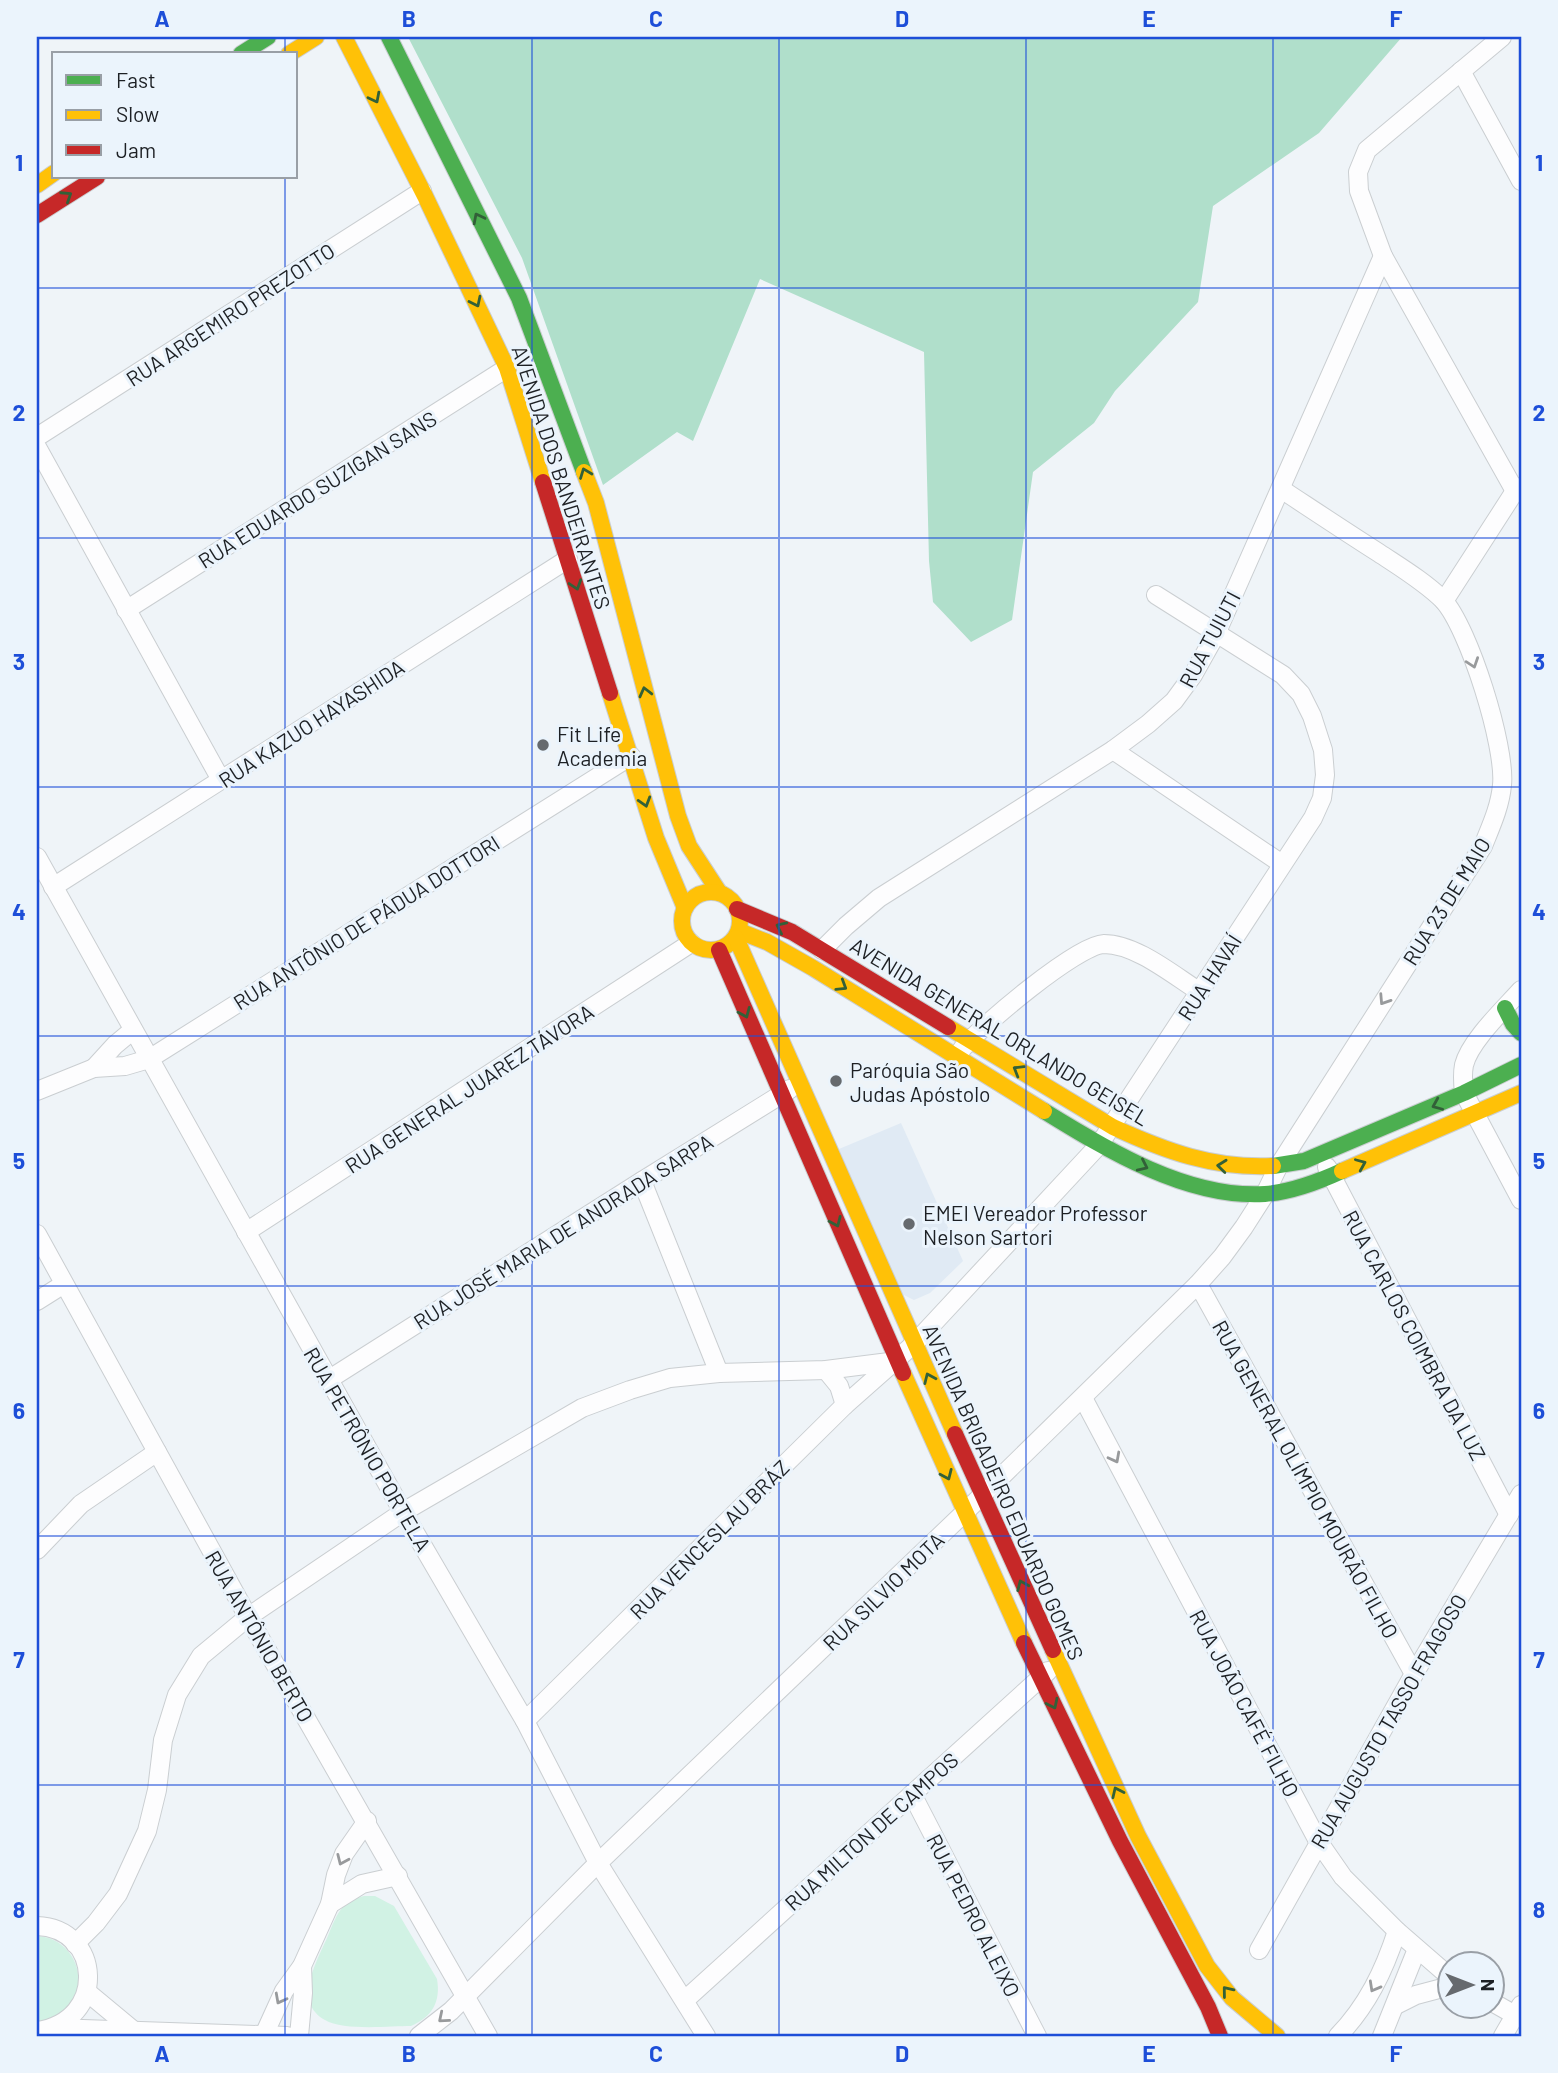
<svg xmlns="http://www.w3.org/2000/svg" width="1558" height="2073" font-family="Barlow,sans-serif">
  <style>
    .built { fill: #e0eaf4 }
    .green { fill: #d1f2e4 }
    .forest { fill: #b0dfcb }
    .lines { fill: none; stroke-linecap: round; stroke-linejoin: round }
    .street-casing { stroke: #caced1; stroke-width: 20 }
    .fast-casing { stroke: #caced1; stroke-width: 18 }
    .slow-casing { stroke: #caced1; stroke-width: 18 }
    .jam-casing { stroke: #caced1; stroke-width: 18 }
    .street { stroke: #fdfdfe; stroke-width: 18 }
    .fast { stroke: #4caf50; stroke-width: 16 }
    .slow { stroke: #ffc107; stroke-width: 16 }
    .jam { stroke: #c62828; stroke-width: 16 }
    .oneway { stroke: #326038 }
    .oneway2 { stroke: #989a9c }
    .grid { fill: none; stroke: #1d4ed8; stroke-width: 2; stroke-opacity: 0.55 }
    .poi-dot { fill: #666a6e; stroke: #ebf4fc; stroke-width: 2.5 }
    .labels { text-anchor: middle; dominant-baseline: central; stroke-width: 6; stroke-linejoin: round; paint-order: stroke }
    .street-label { font-size: 21px; fill: #1d2024; stroke: #ebf4fc }
    .poi-label { font-size: 21px; fill: #1d2024; stroke: #ebf4fc; text-anchor: start }
    .neatline { fill: none; stroke: #1d4ed8; stroke-width: 2.5 }
    .grid-label { font-size: 23px; text-anchor: middle; font-weight: bold; fill: #1d4ed8 }
  </style>
  <rect width="100%" height="100%" fill="#eff4f8"/>
  <polygon class="built" points="901,1123 963,1261 930,1293 914,1300 900,1293 839,1149"/>
  <g class="green">
    <path d="M 364,1896 L 375,1896 L 394,1906 L 437,1979 C 441,2002 432,2017 411,2026 C 389,2026 343,2031 325,2020 C 293,2002 316,1963 327,1938 C 332,1927 336,1913 345,1905 C 351,1900 357,1898 364,1896 Z"/>
    <path d="M 37,1936 C 77,1938 94,1988 61,2014 C 56,2018 47,2019 40,2022 L 37,2022 Z"/>
  </g>
  <polygon class="forest" points="408,37 1402,37 1319,133 1213,206 1198,302 1115,391 1094,423 1033,472 1012,620 971,642 933,602 929,561 924,352 760,279 693,441 677,432 603,485 522,258"/>
  <g class="lines">
    <defs>
      <g id="street">
        <polyline points="1502,37 1367,150 1358,172 1359,191 1383,256 1515,491"/>
        <polyline points="1461,71 1521,181"/>
        <polyline points="37,437 422,191"/>
        <polyline points="37,447 221,780"/>
        <polyline points="1444,601 1515,491 1521,487"/>
        <polyline points="126,610 507,368"/>
        <polyline points="1113,750 1282,864"/>
        <polyline points="37,857 403,1512 525,1721 598,1863 706,2036"/>
        <polyline points="53,887 568,559"/>
        <polyline points="822,950 846,926 879,898 1113,750 1148,724 1174,701 1193,675 1216,634 1383,256"/>
        <path d="M 1521,990 C 1504,1009 1470,1041 1464,1065 C 1462,1075 1463,1084 1464,1093 L 1521,1200"/>
        <path d="M 962,1049 C 981,1026 1077,945 1104,944 C 1136,944 1173,975 1200,992"/>
        <polyline points="94,1068 115,1045 133,1030"/>
        <polyline points="37,1091 94,1068 125,1066 149,1059 631,756"/>
        <polyline points="1327,1167 1509,1515"/>
        <polyline points="642,1181 719,1373"/>
        <polyline points="246,1232 691,943"/>
        <polyline points="37,1234 248,1617 488,2036"/>
        <polyline points="1198,1284 1414,1674"/>
        <polyline points="37,1301 64,1284"/>
        <polyline points="826,1370 839,1386 845,1405"/>
        <polyline points="328,1380 642,1181 790,1089"/>
        <polyline points="1083,1398 1318,1841 1343,1877 1397,1931 1450,1977"/>
        <polyline points="37,1550 81,1504 157,1452"/>
        <polyline points="525,1721 845,1405 914,1344 1099,1145 1313,818 1322,798 1325,775 1323,750 1312,716 1301,694 1283,675 1156,595"/>
        <polyline points="912,1794 1037,2036"/>
        <polyline points="330,1904 362,1884 398,1876"/>
        <path d="M 37,1926 C 102,1928 108,2021 37,2031"/>
        <polyline points="75,1944 96,1923 118,1894 147,1831 157,1790 163,1740 177,1695 201,1656 248,1617 403,1512 582,1408 630,1390 670,1378 719,1373 826,1370 897,1361"/>
        <polyline points="1259,1950 1414,1674 1521,1494"/>
        <polyline points="87,1992 134,2031"/>
        <polyline points="685,2000 1048,1671"/>
        <polyline points="1492,2002 1515,2015"/>
        <polyline points="1396,2005 1416,1995 1450,1986"/>
        <polyline points="54,2028 287,2036"/>
        <polyline points="264,2035 284,1991 302,1966 330,1904 336,1875 344,1854 367,1821"/>
        <polyline points="299,2036 303,1993 302,1966"/>
        <path d="M 419,2036 L 451,2011 L 598,1863 L 964,1513 L 1198,1284 L 1222,1257 L 1244,1227 L 1265,1194 L 1278,1167 L 1483,846 C 1491,826 1500,807 1502,785 C 1506,747 1469,628 1443,600 C 1425,582 1400,567 1379,553 C 1346,532 1313,510 1281,489"/>
        <path d="M 1338,2036 C 1367,2006 1384,1971 1397,1931"/>
        <polyline points="1382,2036 1417,1949"/>
        <polyline points="1503,2036 1521,2005"/>
      </g>
      <g id="fast">
        <polyline points="389,37 519,298 584,472"/>
        <polyline points="241,54 268,37"/>
        <polyline points="1505,1008 1513,1024 1521,1033"/>
        <path d="M 1044,1111 C 1107,1150 1188,1199 1265,1194 C 1291,1192 1318,1182 1342,1171"/>
        <polyline points="1273,1166 1304,1161 1464,1093 1521,1065"/>
      </g>
      <g id="slow">
        <polyline points="344,37 425,196 507,368 543,482"/>
        <polyline points="289,54 316,37"/>
        <polyline points="37,185 54,173"/>
        <polyline points="584,472 596,503 678,816 689,846 719,892"/>
        <polyline points="610,693 656,838 685,908"/>
        <circle cx="711" cy="921" r="29"/>
        <polyline points="739,931 767,942 813,968 1044,1111"/>
        <polyline points="736,938 955,1434"/>
        <path d="M 948,1027 L 1113,1127 C 1165,1151 1214,1169 1273,1166"/>
        <polyline points="1342,1171 1521,1093"/>
        <polyline points="903,1373 1024,1643"/>
        <polyline points="1053,1650 1138,1836 1207,1966 1232,1998 1277,2036"/>
      </g>
      <g id="jam">
        <polyline points="37,215 97,177"/>
        <polyline points="543,482 610,693"/>
        <polyline points="737,909 792,932 948,1027"/>
        <polyline points="719,950 903,1373"/>
        <polyline points="955,1434 1053,1650"/>
        <polyline points="1024,1643 1120,1841 1208,2007 1220,2036"/>
      </g>
    </defs>
    <use href="#street" class="street-casing"/>
    <use href="#fast" class="fast-casing"/>
    <use href="#slow" class="slow-casing"/>
    <use href="#jam" class="jam-casing"/>
    <use href="#street" class="street"/>
    <use href="#fast" class="fast"/>
    <use href="#slow" class="slow"/>
    <use href="#jam" class="jam"/>
  </g>
  <defs><path id="oneway-chevron" d="M-2-3.5L2.5 0L-2 3.5" fill="none" stroke-width="1.6" stroke-linecap="round" stroke-linejoin="round" transform="scale(1.75)"/></defs>
  <g class="oneway">
    <use href="#oneway-chevron" transform="translate(375 98) rotate(63)"/>
    <use href="#oneway-chevron" transform="translate(67 196) rotate(-33)"/>
    <use href="#oneway-chevron" transform="translate(478 218) rotate(-117)"/>
    <use href="#oneway-chevron" transform="translate(476 302) rotate(64)"/>
    <use href="#oneway-chevron" transform="translate(585 473) rotate(-111)"/>
    <use href="#oneway-chevron" transform="translate(576 585) rotate(72)"/>
    <use href="#oneway-chevron" transform="translate(645 692) rotate(-104)"/>
    <use href="#oneway-chevron" transform="translate(645 802) rotate(73)"/>
    <use href="#oneway-chevron" transform="translate(781 927) rotate(-155)"/>
    <use href="#oneway-chevron" transform="translate(842 986) rotate(32)"/>
    <use href="#oneway-chevron" transform="translate(745 1013) rotate(67)"/>
    <use href="#oneway-chevron" transform="translate(1018 1070) rotate(-149)"/>
    <use href="#oneway-chevron" transform="translate(1437 1105) rotate(157)"/>
    <use href="#oneway-chevron" transform="translate(1361 1164) rotate(-23)"/>
    <use href="#oneway-chevron" transform="translate(1143 1166) rotate(25)"/>
    <use href="#oneway-chevron" transform="translate(1222 1166) rotate(-174)"/>
    <use href="#oneway-chevron" transform="translate(836 1222) rotate(66)"/>
    <use href="#oneway-chevron" transform="translate(929 1378) rotate(-114)"/>
    <use href="#oneway-chevron" transform="translate(947 1475) rotate(66)"/>
    <use href="#oneway-chevron" transform="translate(1022 1585) rotate(-114)"/>
    <use href="#oneway-chevron" transform="translate(1053 1704) rotate(64)"/>
    <use href="#oneway-chevron" transform="translate(1117 1792) rotate(-115)"/>
    <use href="#oneway-chevron" transform="translate(1227 1991) rotate(-129)"/>
  </g>
  <g class="oneway2">
    <use href="#oneway-chevron" transform="translate(1473 663) rotate(71)"/>
    <use href="#oneway-chevron" transform="translate(1384 1000) rotate(123)"/>
    <use href="#oneway-chevron" transform="translate(1115 1458) rotate(62)"/>
    <use href="#oneway-chevron" transform="translate(342 1860) rotate(114)"/>
    <use href="#oneway-chevron" transform="translate(1374 1987) rotate(119)"/>
    <use href="#oneway-chevron" transform="translate(280 1999) rotate(118)"/>
    <use href="#oneway-chevron" transform="translate(443 2018) rotate(140)"/>
  </g>
  <path class="grid" d="M 285,37 L 285,54M 532,37 L 532,2036M 779,37 L 779,2036M 1026,37 L 1026,2036M 1273,37 L 1273,2036M 285,177 L 285,2036M 37,288 L 1521,288M 37,538 L 1521,538M 37,787 L 1521,787M 37,1036 L 1521,1036M 37,1286 L 1521,1286M 37,1536 L 1521,1536M 37,1785 L 1521,1785"/>
  <g class="poi-dot">
    <circle cx="543" cy="745" r="7"/>
    <circle cx="836" cy="1081" r="7"/>
    <circle cx="909" cy="1224" r="7"/>
  </g>
  <g class="labels">
    <g class="street-label">
      <text transform="translate(230 314) rotate(-33)">RUA ARGEMIRO PREZOTTO</text>
      <text transform="translate(562 477) rotate(72)">AVENIDA DOS BANDEIRANTES</text>
      <text transform="translate(317 489) rotate(-32)">RUA EDUARDO SUZIGAN SANS</text>
      <text transform="translate(1209 639) rotate(-62)">RUA TUIUTI</text>
      <text transform="translate(311 723) rotate(-33)">RUA KAZUO HAYASHIDA</text>
      <text transform="translate(1446 901) rotate(-58)">RUA 23 DE MAIO</text>
      <text transform="translate(366 922) rotate(-32)">RUA ANTÔNIO DE PÁDUA DOTTORI</text>
      <text transform="translate(1209 977) rotate(-57)">RUA HAVAÍ</text>
      <text transform="translate(1000 1031) rotate(31)">AVENIDA GENERAL ORLANDO GEISEL</text>
      <text transform="translate(469 1088) rotate(-33)">RUA GENERAL JUAREZ TÁVORA</text>
      <text transform="translate(563 1231) rotate(-32)">RUA JOSÉ MARIA DE ANDRADA SARPA</text>
      <text transform="translate(1415 1335) rotate(62)">RUA CARLOS COIMBRA DA LUZ</text>
      <text transform="translate(368 1449) rotate(60)">RUA PETRÔNIO PORTELA</text>
      <text transform="translate(1306 1479) rotate(61)">RUA GENERAL OLÍMPIO MOURÃO FILHO</text>
      <text transform="translate(1004 1492) rotate(66)">AVENIDA BRIGADEIRO EDUARDO GOMES</text>
      <text transform="translate(709 1539) rotate(-45)">RUA VENCESLAU BRÁZ</text>
      <text transform="translate(883 1591) rotate(-44)">RUA SILVIO MOTA</text>
      <text transform="translate(260 1636) rotate(60)">RUA ANTÔNIO BERTO</text>
      <text transform="translate(1245 1703) rotate(62)">RUA JOÃO CAFÉ FILHO</text>
      <text transform="translate(1388 1721) rotate(-60)">RUA AUGUSTO TASSO FRAGOSO</text>
      <text transform="translate(871 1831) rotate(-42)">RUA MILTON DE CAMPOS</text>
      <text transform="translate(974 1915) rotate(63)">RUA PEDRO ALEIXO</text>
    </g>
    <g class="poi-label">
      <text x="557" y="733">Fit Life<tspan x="557" dy="24">Academia</tspan></text>
      <text x="850" y="1069">Paróquia São<tspan x="850" dy="24">Judas Apóstolo</tspan></text>
      <text x="923" y="1212">EMEI Vereador Professor<tspan x="923" dy="24">Nelson Sartori</tspan></text>
    </g>
  </g>
  <rect width="1558" height="2073" fill="none" stroke="#ebf4fc" stroke-width="77"/>
  <rect x="52" y="52" width="245" height="126" fill="#ebf4fc" stroke="#999fa6" stroke-width="2"/>
  <rect x="66" y="75" width="35" height="10" fill="#4caf50" stroke="#999fa6" stroke-width="2"/>
  <text x="116" y="88" font-size="21" fill="#1d2024">Fast</text>
  <rect x="66" y="110" width="35" height="10" fill="#ffc107" stroke="#999fa6" stroke-width="2"/>
  <text x="116" y="122" font-size="21" fill="#1d2024">Slow</text>
  <rect x="66" y="145" width="35" height="10" fill="#c62828" stroke="#999fa6" stroke-width="2"/>
  <text x="116" y="158" font-size="21" fill="#1d2024">Jam</text>
  <g transform="translate(1471 1985) rotate(90)"><circle r="33" fill="#ebf4fc" stroke="#999fa6" stroke-width="2"/>
  <path d="M0-5L12 26L0 18L-12 26Z" fill="#666a6e"/>
  <text y="-10" font-size="19" font-weight="bold" text-anchor="middle" fill="#1d2024">N</text>
  </g>
  <rect x="38" y="38" width="1482" height="1997" class="neatline"/>
  <g class="grid-label">
    <text x="162" y="27">A</text>
    <text x="409" y="27">B</text>
    <text x="656" y="27">C</text>
    <text x="902" y="27">D</text>
    <text x="1149" y="27">E</text>
    <text x="1396" y="27">F</text>
    <text x="19" y="171">1</text>
    <text x="1539" y="171">1</text>
    <text x="19" y="421">2</text>
    <text x="1539" y="421">2</text>
    <text x="19" y="670">3</text>
    <text x="1539" y="670">3</text>
    <text x="19" y="920">4</text>
    <text x="1539" y="920">4</text>
    <text x="19" y="1169">5</text>
    <text x="1539" y="1169">5</text>
    <text x="19" y="1419">6</text>
    <text x="1539" y="1419">6</text>
    <text x="19" y="1668">7</text>
    <text x="1539" y="1668">7</text>
    <text x="19" y="1918">8</text>
    <text x="1539" y="1918">8</text>
    <text x="162" y="2062">A</text>
    <text x="409" y="2062">B</text>
    <text x="656" y="2062">C</text>
    <text x="902" y="2062">D</text>
    <text x="1149" y="2062">E</text>
    <text x="1396" y="2062">F</text>
  </g>
</svg>
